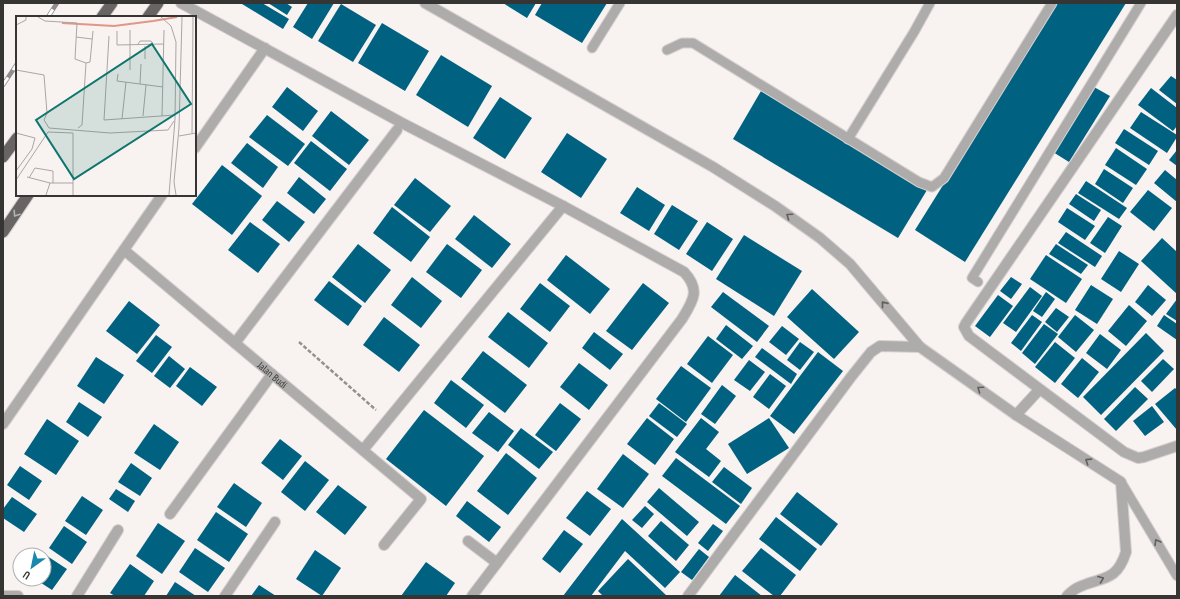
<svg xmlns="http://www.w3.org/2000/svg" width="1180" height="599" font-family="'PT Sans Narrow',sans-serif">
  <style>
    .building { fill: #006180 }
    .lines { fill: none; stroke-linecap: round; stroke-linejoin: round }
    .service-casing { stroke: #d5d0cf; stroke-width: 11 }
    .minor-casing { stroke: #d5d0cf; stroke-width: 12 }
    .trunk-casing { stroke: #d5d0cf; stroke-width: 13 }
    .path { stroke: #94908f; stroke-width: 2.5; stroke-dasharray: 4 2; stroke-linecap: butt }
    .service { stroke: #aeabab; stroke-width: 9 }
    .minor { stroke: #aeabab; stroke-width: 10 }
    .trunk { stroke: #696464; stroke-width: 11 }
    .rail-casing { stroke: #908c8b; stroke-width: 4.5 }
    .rail { stroke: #fff; stroke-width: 3; stroke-dasharray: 9; stroke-linecap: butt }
    .oneway { stroke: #b4b2b2 }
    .oneway2 { stroke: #615e5e }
    .labels { text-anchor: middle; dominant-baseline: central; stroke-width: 4; stroke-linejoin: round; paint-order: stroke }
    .street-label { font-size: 10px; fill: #373534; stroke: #fff }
    .inset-river { fill: none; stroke: #e09787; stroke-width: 2 }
    .inset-road { fill: none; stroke: #aba6a5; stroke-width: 1 }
    .view { fill: #0f766e; fill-opacity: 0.15; stroke: #0f766e; stroke-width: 2 }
    .inset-edge { fill: none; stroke: #373534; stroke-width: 2 }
  </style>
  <rect width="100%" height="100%" fill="#f8f2f1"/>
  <g class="building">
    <polygon points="243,3 262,3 289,19 283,29 242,4"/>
    <polygon points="268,3 286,3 292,7 287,15"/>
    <polygon points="308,3 334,3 312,39 293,27"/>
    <polygon points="503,3 536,3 527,18"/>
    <polygon points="542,3 607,3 582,43 535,15"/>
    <polygon points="1057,3 1126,3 965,262 915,230"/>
    <polygon points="341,4 376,25 353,62 318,41"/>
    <polygon points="382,23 429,51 405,91 358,63"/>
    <polygon points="441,55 492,86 468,127 416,95"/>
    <polygon points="1171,76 1177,80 1177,104 1159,90"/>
    <polygon points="287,87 318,111 303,131 272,107"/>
    <polygon points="1094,87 1110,96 1069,162 1053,152"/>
    <polygon points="1151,88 1177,108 1177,126 1173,131 1138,105"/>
    <polygon points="761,91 927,190 898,238 733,139"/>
    <polygon points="500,97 532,118 505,159 473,138"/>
    <polygon points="331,111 369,140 349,165 312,136"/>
    <polygon points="1141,112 1177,135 1177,137 1167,153 1130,128"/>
    <polygon points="267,115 305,144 288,166 249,137"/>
    <polygon points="1124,129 1158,151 1149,165 1115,143"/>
    <polygon points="567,133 607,159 581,198 541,172"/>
    <polygon points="311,141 347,169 330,191 294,163"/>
    <polygon points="247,143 278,167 263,188 231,163"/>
    <polygon points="1116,148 1147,169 1136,185 1105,165"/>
    <polygon points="1177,150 1177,166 1169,160"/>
    <polygon points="222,165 262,196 232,235 192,204"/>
    <polygon points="1104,169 1133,188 1123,203 1095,184"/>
    <polygon points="1165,170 1177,180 1177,202 1154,183"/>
    <polygon points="299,177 326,199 314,214 287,193"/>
    <polygon points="415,178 451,206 430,232 394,205"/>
    <polygon points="1086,181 1127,208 1119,219 1078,193"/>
    <polygon points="637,187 665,205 649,231 620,213"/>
    <polygon points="1148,190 1172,208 1154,231 1130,212"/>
    <polygon points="1076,194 1101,210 1094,221 1069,204"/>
    <polygon points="277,201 305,222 289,242 262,220"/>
    <polygon points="672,205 698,221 679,250 654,234"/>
    <polygon points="392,207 430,237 411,262 373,233"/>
    <polygon points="1067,208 1095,226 1085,240 1058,222"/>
    <polygon points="474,215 511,244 492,268 455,239"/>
    <polygon points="1108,217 1122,226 1105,253 1090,243"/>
    <polygon points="250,222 280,244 258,273 228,250"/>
    <polygon points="707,222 733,239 712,271 686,254"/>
    <polygon points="1066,232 1102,256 1095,267 1058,243"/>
    <polygon points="744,235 802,271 774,316 716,279"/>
    <polygon points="1162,238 1177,252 1177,294 1141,261"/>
    <polygon points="358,244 391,270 365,303 332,277"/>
    <polygon points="447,244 482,270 461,298 426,272"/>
    <polygon points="1056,244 1088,265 1081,274 1049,254"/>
    <polygon points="1119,251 1139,264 1121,292 1101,279"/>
    <polygon points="566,255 610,289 590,314 547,280"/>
    <polygon points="1046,255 1082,279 1066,303 1030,279"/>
    <polygon points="412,277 442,301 421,328 391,305"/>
    <polygon points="1011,277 1022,284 1011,299 1000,291"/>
    <polygon points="329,281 362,306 348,326 314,300"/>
    <polygon points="540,283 570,306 550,332 520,309"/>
    <polygon points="643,283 669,303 632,350 606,331"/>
    <polygon points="1091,285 1113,299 1097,324 1075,310"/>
    <polygon points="1148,285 1166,300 1152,316 1135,302"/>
    <polygon points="1030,287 1042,296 1016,332 1003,323"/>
    <polygon points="812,289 859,332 834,359 787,317"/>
    <polygon points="723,292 769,326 757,342 711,307"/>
    <polygon points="1046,292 1055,299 1042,317 1033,311"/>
    <polygon points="998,295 1013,306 990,337 975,326"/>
    <polygon points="1177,299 1177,321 1166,314"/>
    <polygon points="129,301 160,325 137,354 106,331"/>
    <polygon points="1129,305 1147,321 1126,346 1108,331"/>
    <polygon points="1056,308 1069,317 1057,332 1045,322"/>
    <polygon points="508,312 548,343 529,368 488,337"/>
    <polygon points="1032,315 1042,322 1021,351 1011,343"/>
    <polygon points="1075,315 1094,330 1076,352 1058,337"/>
    <polygon points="1164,315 1177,324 1177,340 1157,326"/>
    <polygon points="384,317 420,345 399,372 363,345"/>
    <polygon points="1044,324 1058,334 1035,364 1022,353"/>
    <polygon points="726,325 753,346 742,359 716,339"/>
    <polygon points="782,326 799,339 786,355 769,342"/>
    <polygon points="594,332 623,354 610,370 582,348"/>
    <polygon points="1146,333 1164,351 1101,415 1083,397"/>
    <polygon points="1100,334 1121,350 1107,369 1086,353"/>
    <polygon points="156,335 172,347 152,373 136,361"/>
    <polygon points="708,336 733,355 712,383 687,364"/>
    <polygon points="800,342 814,352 800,370 787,360"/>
    <polygon points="1055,342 1075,358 1055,383 1035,367"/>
    <polygon points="762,348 797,374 791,384 755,357"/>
    <polygon points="483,351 527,385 505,413 461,379"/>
    <polygon points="818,352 843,371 794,434 770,416"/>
    <polygon points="169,356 185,369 170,388 154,376"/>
    <polygon points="96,357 124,375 104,404 77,386"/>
    <polygon points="1082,358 1099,372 1078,398 1061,384"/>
    <polygon points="1163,359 1174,369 1152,392 1141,381"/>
    <polygon points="749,360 765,372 750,391 734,380"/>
    <polygon points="579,363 608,385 589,410 560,387"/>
    <polygon points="681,366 711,388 686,422 656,399"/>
    <polygon points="190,367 217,387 202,406 176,386"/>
    <polygon points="770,374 786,386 769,409 753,397"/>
    <polygon points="451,380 484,405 466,428 434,403"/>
    <polygon points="722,385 736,396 715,424 701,414"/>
    <polygon points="1135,387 1148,399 1116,431 1104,419"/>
    <polygon points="1175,388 1177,390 1177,430 1155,404"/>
    <polygon points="79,402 102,417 88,437 66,422"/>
    <polygon points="560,403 581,419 556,451 535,435"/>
    <polygon points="659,403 687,424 677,437 649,416"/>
    <polygon points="1152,406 1164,422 1145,436 1133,421"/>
    <polygon points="424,410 484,456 446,506 386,459"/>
    <polygon points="489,412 514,431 498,452 472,433"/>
    <polygon points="647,418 674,439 655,465 627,444"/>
    <polygon points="701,418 719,432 706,449 721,461 709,477 675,452"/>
    <polygon points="769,418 789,448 747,474 728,444"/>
    <polygon points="47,419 79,441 56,475 24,454"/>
    <polygon points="154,424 179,442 160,470 134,453"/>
    <polygon points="521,428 553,452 539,469 508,445"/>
    <polygon points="280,439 302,456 283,480 261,463"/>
    <polygon points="506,453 537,478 508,515 477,491"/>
    <polygon points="623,454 649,474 623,508 597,489"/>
    <polygon points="676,458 740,506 726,524 662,476"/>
    <polygon points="305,461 329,480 305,511 281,492"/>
    <polygon points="131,463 152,478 140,496 118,482"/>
    <polygon points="20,466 42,481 29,500 7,485"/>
    <polygon points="724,467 752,488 741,504 712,482"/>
    <polygon points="234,483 262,503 246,527 217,507"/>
    <polygon points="338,485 367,507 345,535 316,512"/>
    <polygon points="659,488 699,522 687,536 647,502"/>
    <polygon points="116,489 135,501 128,512 109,499"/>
    <polygon points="587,491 611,509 590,536 566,518"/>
    <polygon points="797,492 838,524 821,546 780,514"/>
    <polygon points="82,496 103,510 86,535 65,521"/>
    <polygon points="12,497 37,514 24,532 3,518 3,509"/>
    <polygon points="467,501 501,527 489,542 456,516"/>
    <polygon points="645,506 654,514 642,528 632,520"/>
    <polygon points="216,512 248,534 229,562 197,540"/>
    <polygon points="776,517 817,549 800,571 759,539"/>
    <polygon points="622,519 680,572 665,588 625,551 591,596 563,596"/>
    <polygon points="661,521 689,545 676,561 648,536"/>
    <polygon points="158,523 185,541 162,574 136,556"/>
    <polygon points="713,524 723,531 708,551 698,543"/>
    <polygon points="64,526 87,542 72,564 49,548"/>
    <polygon points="564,530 583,544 560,573 542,559"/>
    <polygon points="195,548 225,568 208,592 179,572"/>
    <polygon points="761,548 796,575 780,596 774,596 742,571"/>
    <polygon points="699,549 709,557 692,580 681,572"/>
    <polygon points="315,550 341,568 322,596 296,579"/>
    <polygon points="44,554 67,569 52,590 35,579 44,579"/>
    <polygon points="628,559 667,596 603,596 598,591"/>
    <polygon points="426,562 455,583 446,596 401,596"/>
    <polygon points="130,564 154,581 144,596 115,596 110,593"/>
    <polygon points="735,575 762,596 719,596"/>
    <polygon points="175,582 196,596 166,596"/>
    <polygon points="259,585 276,596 251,596"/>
  </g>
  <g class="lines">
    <defs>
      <g id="service">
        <polyline points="592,48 620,3"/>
        <polyline points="667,50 682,43 693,43 919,182 932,187 944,178 1052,3"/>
        <polyline points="848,139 914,32 930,3"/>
        <polyline points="978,282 972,278 1141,3"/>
        <polyline points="1121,482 1177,576"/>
      </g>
      <g id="minor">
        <path d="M 181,3 L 402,123 L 563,206 L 684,272 C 701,290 693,301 682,319 L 472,596"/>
        <path d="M 425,3 L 713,167 L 775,206 L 820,238 L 850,264 L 920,347 L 1016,415 L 1121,482 L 1126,552 C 1116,584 1100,576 1077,588 C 1073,590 1070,593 1067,596"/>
        <polyline points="1177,15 966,323 964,327 969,336 1124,452 1138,458 1144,457 1177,446"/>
        <polyline points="195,148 265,48"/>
        <path id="s1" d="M 124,250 L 421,499 L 384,545"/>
        <polyline points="235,343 397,130"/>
        <polyline points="1016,415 1039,390"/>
        <polyline points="3,424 162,195"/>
        <polyline points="363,450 563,206"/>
        <polyline points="170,514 272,374"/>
        <polyline points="468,541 497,563"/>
        <polyline points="3,596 18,596"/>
        <polyline points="77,596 118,530"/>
        <polyline points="225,596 275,522"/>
        <polyline points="688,596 851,377 871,352 880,346 920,347"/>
      </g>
      <g id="trunk">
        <polyline points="102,17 112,3"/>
        <polyline points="148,17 158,3"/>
        <polyline points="3,157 17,138"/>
        <polyline points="3,232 28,195"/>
      </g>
    </defs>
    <use href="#service" class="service-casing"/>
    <use href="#minor" class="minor-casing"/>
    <use href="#trunk" class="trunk-casing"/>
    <polyline class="path" points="299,342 376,410"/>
    <use href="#service" class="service"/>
    <use href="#minor" class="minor"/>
    <use href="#trunk" class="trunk"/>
    <defs>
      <g id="rail">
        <polyline points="48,17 57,3"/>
        <polyline points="3,85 17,64"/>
      </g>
    </defs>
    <use href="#rail" class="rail-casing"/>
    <use href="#rail" class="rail"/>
  </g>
  <defs><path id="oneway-chevron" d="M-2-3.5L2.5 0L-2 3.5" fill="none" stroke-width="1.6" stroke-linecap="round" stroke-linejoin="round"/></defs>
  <use class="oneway" href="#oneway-chevron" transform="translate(16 214) rotate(124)"/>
  <g class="oneway2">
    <use href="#oneway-chevron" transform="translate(789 216) rotate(-145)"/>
    <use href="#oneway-chevron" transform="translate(884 304) rotate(-129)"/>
    <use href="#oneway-chevron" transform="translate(980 389) rotate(-145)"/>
    <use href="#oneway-chevron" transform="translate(1088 461) rotate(-147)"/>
    <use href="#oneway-chevron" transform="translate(1157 542) rotate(-121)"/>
    <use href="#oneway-chevron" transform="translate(1101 579) rotate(-21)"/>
  </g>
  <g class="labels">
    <g class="street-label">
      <text stroke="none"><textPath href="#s1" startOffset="194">Jalan Budi</textPath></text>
    </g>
  </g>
  <g transform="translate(16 16)">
    <rect width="180" height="180" fill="#f8f2f1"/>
    <path class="inset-river" d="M 137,5 L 161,1M 46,7 L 98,10 L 137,5"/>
    <path class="inset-road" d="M 22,1 L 29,5 L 61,7 L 59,43 L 70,47M 145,1 L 155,10 L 160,26 L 159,103 L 153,179M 0,9 L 10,4 L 10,1M 101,15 L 101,29 L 148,28M 93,20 L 88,104 L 159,99M 60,21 L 76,23M 122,28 L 124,25 L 135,25 L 137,28M 129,30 L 129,43M 70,47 L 74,46 L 77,15M 0,54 L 28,59 L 31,97 L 28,104 L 33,112 L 94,117 L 152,114 L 158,105M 114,54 L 114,14M 102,58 L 101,65 L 147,71M 124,68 L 125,48M 127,100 L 130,69M 146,100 L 148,14M 106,103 L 110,66M 62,112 L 66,109 L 70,47M 0,117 L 19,122 L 16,133 L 0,155M 176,117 L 177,1M 163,120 L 180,117M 11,161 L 34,167 L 57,167M 13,162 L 19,152 L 37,155 L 37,167M 0,164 L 32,116 L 57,117 L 57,179M 30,179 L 34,167M 160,179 L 158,166 L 163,112 L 166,1"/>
    <path class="view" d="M 136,28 L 175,88 L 58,163 L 20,104 Z"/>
    <rect width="180" height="180" class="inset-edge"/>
  </g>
  <rect width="1180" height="599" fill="none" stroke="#373534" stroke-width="8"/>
  <g transform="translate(32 567) rotate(213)"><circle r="19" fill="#ffffff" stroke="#afaeae"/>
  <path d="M0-3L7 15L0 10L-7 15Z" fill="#1b87ae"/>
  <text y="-6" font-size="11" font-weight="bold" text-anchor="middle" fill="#373534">U</text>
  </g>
</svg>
